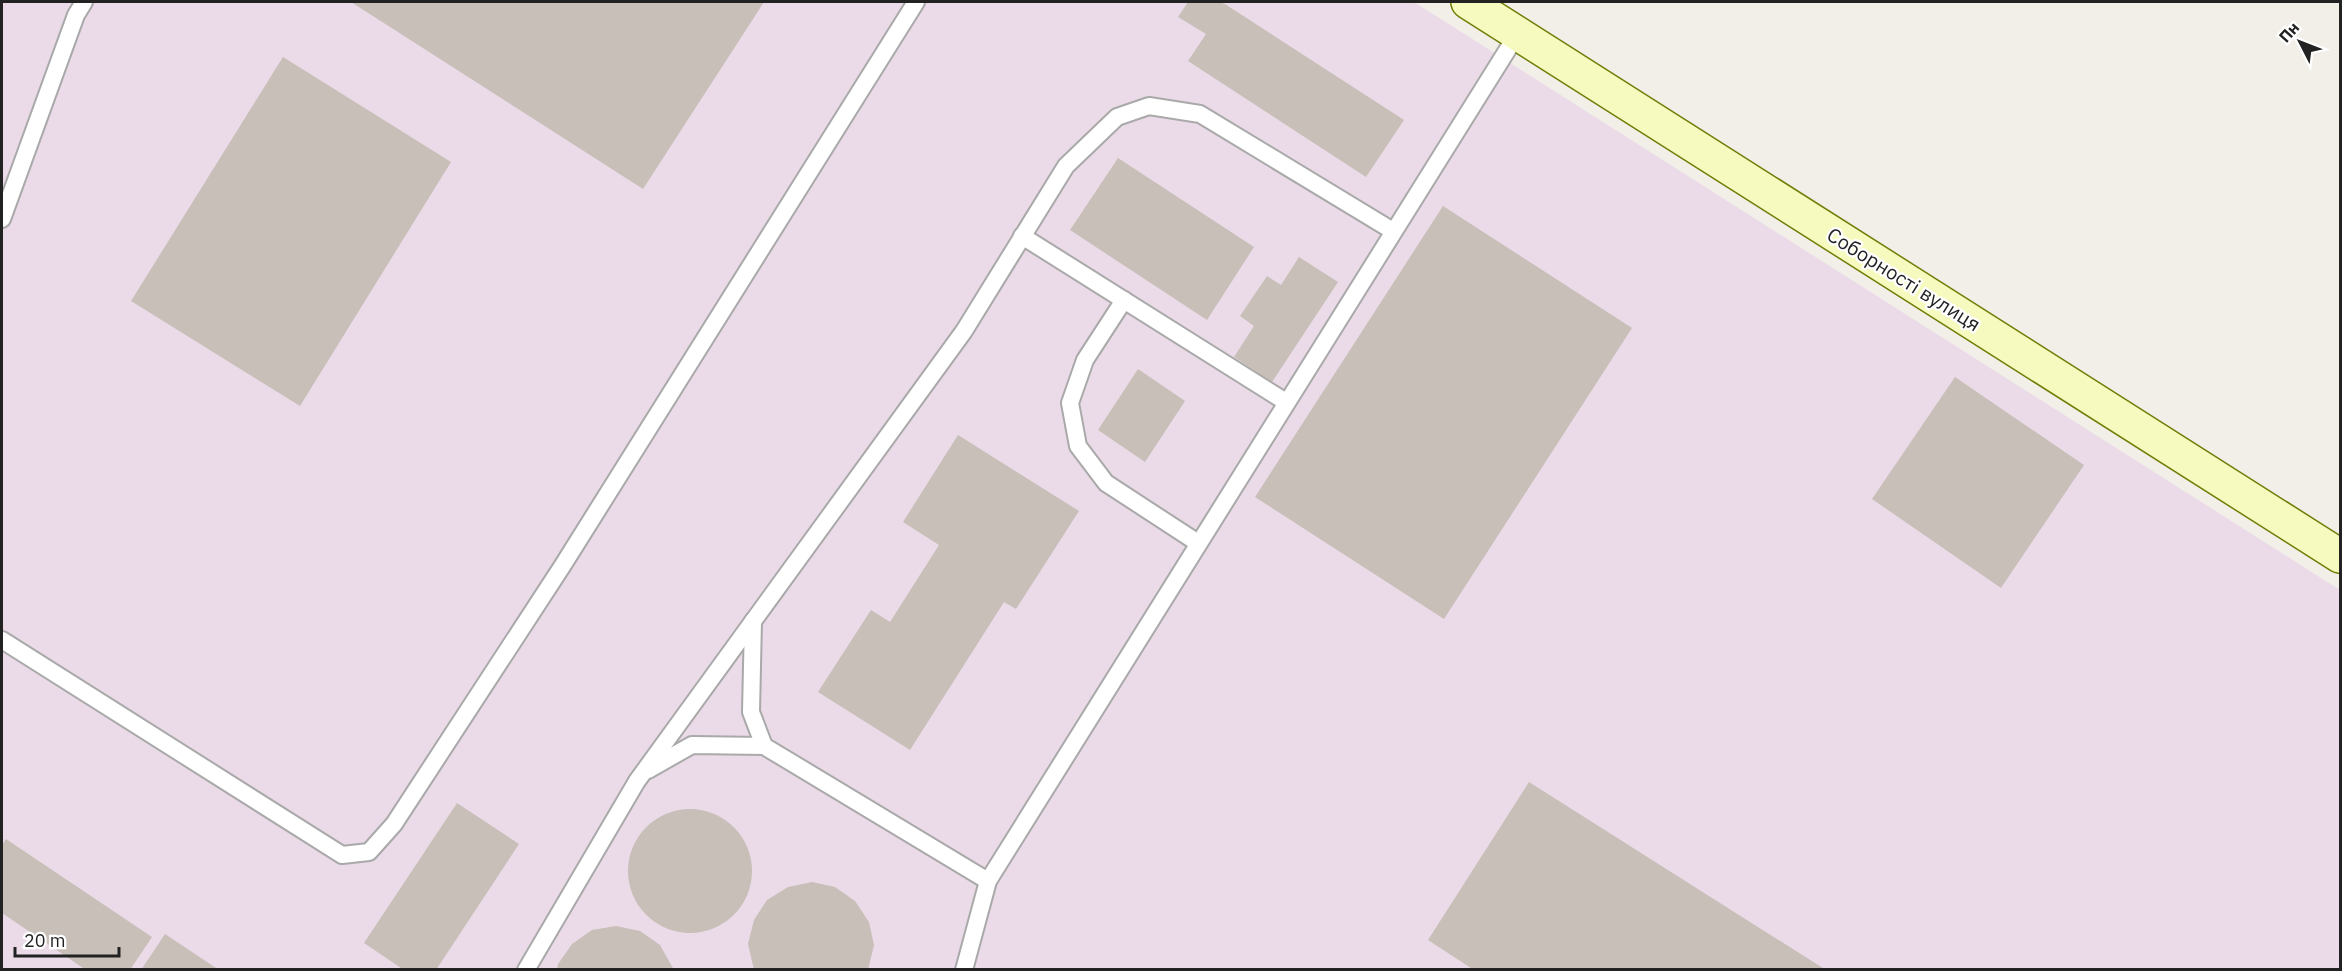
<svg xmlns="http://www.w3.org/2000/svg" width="2342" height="971" font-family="'IBM Plex Sans',sans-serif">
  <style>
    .industrial { fill: #ebdbe8 }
    .building { fill: #c7bfb8 }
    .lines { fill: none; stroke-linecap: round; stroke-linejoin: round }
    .lane-casing { stroke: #a9a9a9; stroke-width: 20 }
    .secondary-casing { stroke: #707d05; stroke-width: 36 }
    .lane { stroke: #fff; stroke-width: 16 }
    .secondary { stroke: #f7fabf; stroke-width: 33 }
    .labels { text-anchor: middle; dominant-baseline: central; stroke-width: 4.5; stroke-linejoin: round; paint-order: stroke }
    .street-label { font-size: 20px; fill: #222; stroke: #fff }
  </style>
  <rect width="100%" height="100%" fill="#f2efe9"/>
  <polygon class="industrial" points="2,2 1414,2 2340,590 2340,969 2,970"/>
  <g class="building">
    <polygon points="351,2 764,2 643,189"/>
    <polygon points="1188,2 1219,2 1225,4 1404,120 1366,177 1188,61 1206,34 1178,17"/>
    <polygon points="283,57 451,162 300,406 131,301"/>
    <polygon points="1118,158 1254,247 1207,320 1070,230"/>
    <polygon points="1443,206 1632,328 1444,619 1255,497"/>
    <polygon points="1299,257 1338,282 1272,382 1234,357 1254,326 1240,316 1267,276 1281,285"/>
    <polygon points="1138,369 1185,401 1145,462 1098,430"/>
    <polygon points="1955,377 2084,465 2001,588 1872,499"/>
    <polygon points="958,435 1079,511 1016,609 1004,602 910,750 818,692 871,610 890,622 939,545 903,522"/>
    <polygon points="1529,782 1826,970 1474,970 1428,940"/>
    <polygon points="457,803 519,844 436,970 404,970 364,943"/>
    <circle cx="690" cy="871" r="62"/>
    <polygon points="6,839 152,937 130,970 86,970 2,913 2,845"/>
    <polygon points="812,882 835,887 855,901 869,922 874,945 868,970 754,970 748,944 754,920 767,900 788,887"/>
    <polygon points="616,926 640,931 660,945 674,970 557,970 558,964 572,944 592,930"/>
    <polygon points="165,934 219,970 141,970"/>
  </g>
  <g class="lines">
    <defs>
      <g id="lane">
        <polyline points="2,219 76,15 84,2"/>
        <polyline points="1022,236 1286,402"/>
        <polyline points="1124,300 1085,360 1070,403 1078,446 1106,483 1198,543"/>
        <polyline points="753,621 751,712 764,746 988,881"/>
        <polyline points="2,640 342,855 369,852 394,824 563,565 916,2"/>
        <polyline points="648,770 692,745 764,746"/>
        <polyline points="526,970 637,781 964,331 1066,166 1117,117 1149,106 1200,114 1393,231"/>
        <polyline points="964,970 988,881 1518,33"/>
      </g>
      <polyline id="secondary" points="1468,2 2340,556"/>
    </defs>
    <use href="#lane" class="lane-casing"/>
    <use href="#secondary" class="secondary-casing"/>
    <use href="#lane" class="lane"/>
    <use href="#secondary" class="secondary"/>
  </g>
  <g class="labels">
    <g class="street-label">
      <text transform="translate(1904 279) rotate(32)">Соборності вулиця</text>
    </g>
  </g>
  <rect width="2342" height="971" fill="none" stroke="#222222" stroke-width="6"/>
  <g transform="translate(2300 42) rotate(312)" stroke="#ffffff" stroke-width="4.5" paint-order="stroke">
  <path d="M0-4.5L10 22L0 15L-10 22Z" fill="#222222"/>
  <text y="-9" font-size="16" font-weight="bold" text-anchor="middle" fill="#222222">Пн</text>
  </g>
  <path d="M15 947v9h104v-9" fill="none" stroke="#222222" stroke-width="3"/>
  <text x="24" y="947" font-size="18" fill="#222222" stroke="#ffffff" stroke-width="4.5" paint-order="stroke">20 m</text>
</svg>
